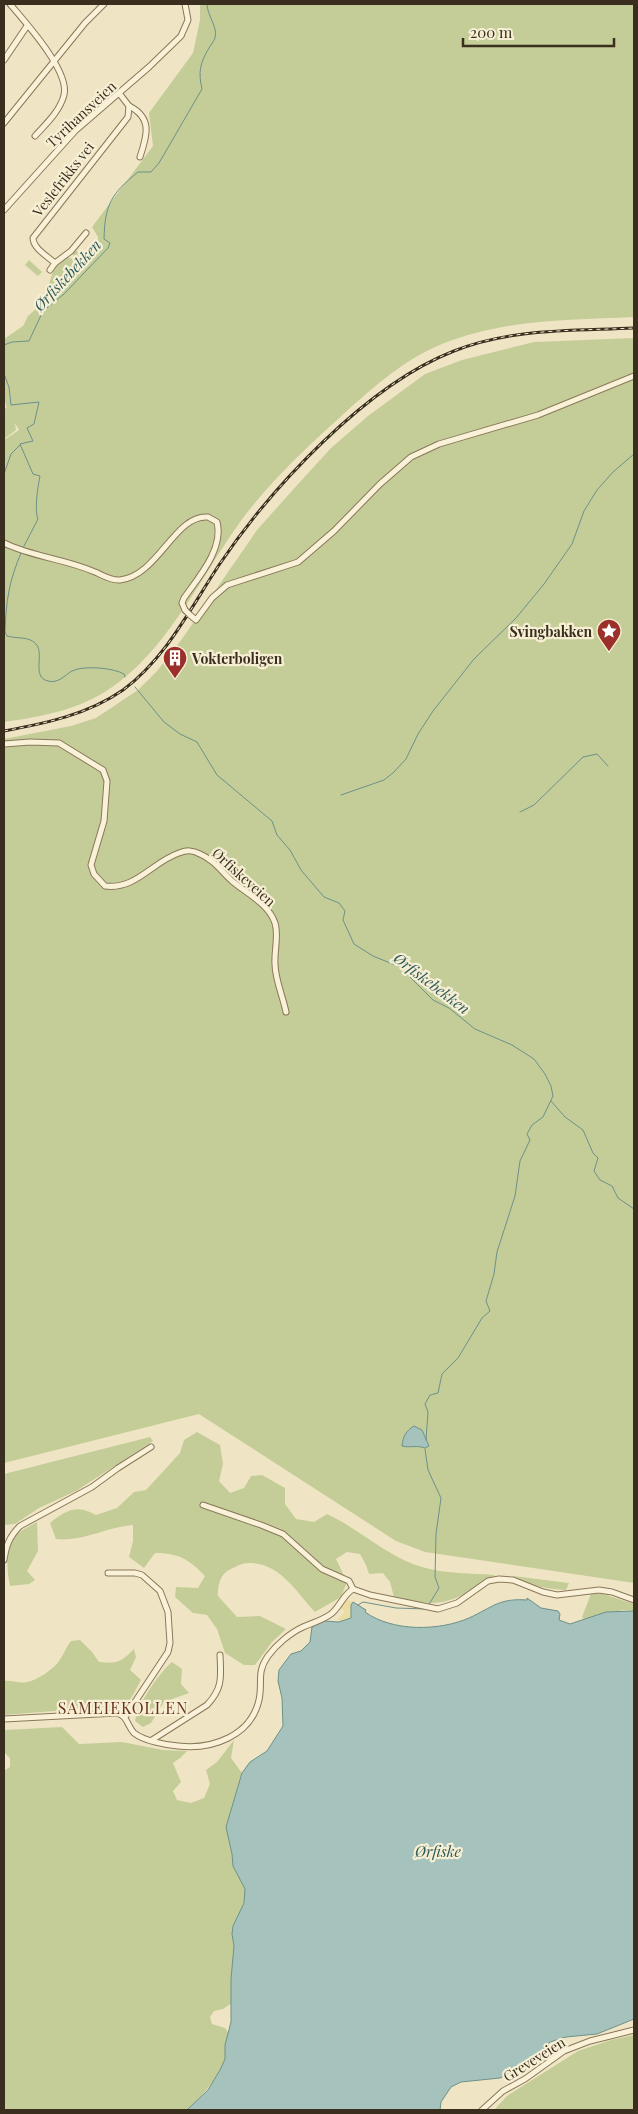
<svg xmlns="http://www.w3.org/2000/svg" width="638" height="2114" font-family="'Playfair Display',serif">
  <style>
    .green { fill: #c4cd98; fill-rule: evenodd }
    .sand { fill: #ebdda1 }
    .water { fill: #a6c2bc; stroke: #6c918a }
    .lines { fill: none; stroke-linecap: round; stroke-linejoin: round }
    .stream { stroke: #6c918a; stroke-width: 1 }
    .minor-casing { stroke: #8a775a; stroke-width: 7 }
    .minor { stroke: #f9f2d8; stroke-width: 5 }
    .rail-casing { stroke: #3a2e1e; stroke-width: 3 }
    .rail { stroke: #f6efd4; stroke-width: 1; stroke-dasharray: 4; stroke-linecap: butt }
    .minor-bridge-casing { stroke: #8a775a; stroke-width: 7; stroke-linecap: butt }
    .minor-bridge { stroke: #f9f2d8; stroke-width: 5 }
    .labels { text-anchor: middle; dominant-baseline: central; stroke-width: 4.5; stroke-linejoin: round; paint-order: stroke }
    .street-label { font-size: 14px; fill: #3a2e1e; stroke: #f6efd4 }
    .poi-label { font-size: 14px; font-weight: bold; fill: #3a2e1e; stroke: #f6efd4; text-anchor: end }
    .water-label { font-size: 15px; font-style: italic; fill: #2d5a5a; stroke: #f6efd4 }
    .quarter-label { font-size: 16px; letter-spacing: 1px; fill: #67321d; stroke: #f6efd4 }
  </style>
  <rect width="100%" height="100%" fill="#efe5c4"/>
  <g class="green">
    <path d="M 200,4 L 634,4 L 634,317 C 569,320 504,319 442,344 C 402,360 369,391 337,420 C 304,450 270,482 243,518 C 204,571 172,642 119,682 C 85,709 45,716 4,722 L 4,440 L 19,430 L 15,423 L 16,430 L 4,439 L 4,406 L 7,409 L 4,398 L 4,339 L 23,326 L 28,316 L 38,307 L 44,298 L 54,269 L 67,257 L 73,259 L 75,257 L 72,254 L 75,250 L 87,258 L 98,247 L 98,237 L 92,227 L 153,146 L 149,113 L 193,53 L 200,20 Z"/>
    <polygon points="29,260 42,272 38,276 25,265"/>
    <path d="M 634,338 L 634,1583 L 425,1552 L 396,1541 L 199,1414 L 4,1463 L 4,739 L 71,726 L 96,718 L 138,690 L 157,671 L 182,639 L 257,530 L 299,483 L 331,448 L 368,416 L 425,374 L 462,360 L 534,342 ZM 422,1430 L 429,1446 L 425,1448 L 417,1445 Z"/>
    <path d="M 197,1432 L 220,1445 L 223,1464 L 219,1481 L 230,1493 L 244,1488 L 251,1476 L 262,1475 L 285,1488 L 285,1504 L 296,1519 L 314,1522 L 327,1514 C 360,1529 387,1557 422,1567 C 445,1574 471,1573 495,1575 C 477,1587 455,1603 432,1603 C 420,1603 406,1599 394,1597 L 390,1582 L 383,1573 L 369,1574 L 366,1565 L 360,1554 L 347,1552 L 336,1559 L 347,1582 L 341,1597 L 315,1612 C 296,1592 280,1562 248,1563 C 243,1563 237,1566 233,1568 C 220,1573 218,1584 218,1596 L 237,1617 L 260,1616 L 286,1629 L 272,1642 L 255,1665 L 244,1665 L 225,1653 L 217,1629 L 207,1615 L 193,1613 L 175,1597 L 176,1587 L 198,1588 L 205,1576 C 189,1559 178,1553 155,1553 L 144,1568 L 129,1557 L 133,1541 L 133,1525 C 106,1527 83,1542 56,1539 L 50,1523 C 66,1510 77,1504 96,1515 L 117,1508 L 134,1492 L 146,1490 L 180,1453 L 184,1440 Z"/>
    <polygon points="150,1437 153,1441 76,1491 39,1508 15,1524 4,1525 4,1474"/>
    <path d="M 37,1522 L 38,1551 L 27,1571 L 35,1580 L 29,1584 L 10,1586 C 7,1572 5,1551 14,1538 C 18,1531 30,1526 37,1522 Z"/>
    <path d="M 513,1576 L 569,1583 L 566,1590 C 546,1589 531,1586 513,1576 Z"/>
    <polygon points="591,1594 603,1594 634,1604 634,1611 623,1610 584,1619 582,1617"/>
    <path d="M 80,1640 L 92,1652 L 99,1662 C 118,1664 121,1662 134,1649 L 136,1657 L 130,1670 L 141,1680 C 130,1700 129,1709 104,1707 L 4,1715 L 4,1681 C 11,1680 20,1684 27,1682 C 37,1680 53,1670 59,1661 C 64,1654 66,1647 71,1641 Z"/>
    <path d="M 172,1662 L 182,1669 L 181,1684 L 189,1693 L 164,1702 L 151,1723 L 143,1727 L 135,1721 C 138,1704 158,1674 172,1662 Z"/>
    <path d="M 62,1727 L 79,1744 L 122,1742 L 163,1750 L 187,1751 L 180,1758 L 173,1763 L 181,1782 L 173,1791 L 177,1800 L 191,1803 L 204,1798 L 210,1784 L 206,1770 L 217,1762 L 234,1740 L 231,1758 L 242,1773 L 226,1827 L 232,1854 L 233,1866 L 245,1889 L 244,1903 L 233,1926 L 232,1934 L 234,1946 L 231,1979 L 232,2003 L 223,2009 L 214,2011 L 210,2017 L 212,2024 L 225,2028 L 229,2034 C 226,2043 227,2050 225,2058 C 221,2075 200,2099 187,2110 L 4,2110 L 4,1771 L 10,1767 L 10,1758 L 4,1752 L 4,1730 Z"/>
    <polygon points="634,2035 634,2110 494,2110 507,2096 578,2051 611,2040"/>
  </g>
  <polygon class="sand" points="347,1600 353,1602 351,1606 351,1618 339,1622 338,1619 345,1612 341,1608"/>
  <g class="water">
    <path d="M 414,1426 L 422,1430 L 429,1446 L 425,1448 C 417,1445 410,1448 402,1446 C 403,1436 406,1431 414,1426 Z"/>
    <path d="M 527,1598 L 541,1608 L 558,1611 L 560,1614 L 559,1620 L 570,1624 L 606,1612 L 634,1611 L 634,2019 L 597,2034 L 566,2037 L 550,2042 L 526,2066 L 500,2078 L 461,2082 L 451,2087 L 441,2102 L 440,2110 L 187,2110 L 208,2090 L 220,2070 L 225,2059 L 225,2045 L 231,2022 L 231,1979 L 234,1946 L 232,1934 L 233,1926 L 244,1903 L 245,1889 L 233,1866 L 232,1854 L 226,1827 L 242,1773 L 250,1762 L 267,1751 L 283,1726 L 282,1698 L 278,1681 L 279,1670 L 291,1654 L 301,1651 L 310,1642 L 312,1627 L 324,1621 L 339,1622 L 351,1618 L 351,1605 L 353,1602 L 366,1610 L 365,1612 C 393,1632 439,1631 469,1618 C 493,1607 499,1598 527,1600 Z"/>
  </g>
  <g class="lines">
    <g class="stream">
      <path d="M 4,345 L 12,342 L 29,341 L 43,311 L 64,294 L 108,248 L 110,243 L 104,239 C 105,204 111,194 138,172 L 151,172 L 159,163 L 202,89 C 198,72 200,63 209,48 C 211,45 214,41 215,38 C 218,26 207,16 207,4"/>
      <path d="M 4,374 L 9,387 L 11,405 L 39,402 L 34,424 L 27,428 L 33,441 L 20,444 L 33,474 L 40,476 C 38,486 34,510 38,519 L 23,548"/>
      <polyline points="4,474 11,454 20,445"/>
      <path d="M 22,551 C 9,580 6,601 5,632 L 7,636 C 17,639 29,636 36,644 C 45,654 31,677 48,681 C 58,684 65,675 72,671 C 84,665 114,668 124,674 L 125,677"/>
      <polyline points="135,687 164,722 180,734 197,742 217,775 272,821 277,835 290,850 301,870 324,897 339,903 345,911 343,920 354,944 373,956 400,967 433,1000 449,1008 475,1029 512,1045 534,1059 545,1074 551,1086 553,1096 543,1117 532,1125 527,1134 530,1140 520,1161 515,1196 497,1252 494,1274 486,1301 490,1311 482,1318 458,1358 442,1374 438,1393 430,1395 425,1404 428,1412 426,1440"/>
      <polyline points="341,795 384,780 394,772 406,759 418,734 433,711 474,659 516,618 544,584 572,544 584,511 597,490 613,472 634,454"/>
      <polyline points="520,812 534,805 583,757 597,754 608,766"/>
      <polyline points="551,1101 565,1117 583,1130 593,1153 598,1158 594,1171 600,1180 612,1186 618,1198 634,1209"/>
      <polyline points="425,1449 428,1470 441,1498 436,1534 435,1577 439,1588 428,1606"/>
      <polyline points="358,1605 363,1602 396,1608 426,1609"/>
    </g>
    <defs>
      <g id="minor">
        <path d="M 10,4 C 25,22 70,71 64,95 C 60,111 46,124 35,136"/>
        <polyline points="4,60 27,26"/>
        <path d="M 129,106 C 153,118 147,136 140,157"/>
        <polyline points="4,123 85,23 104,4"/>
        <polyline points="4,210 76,130 149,67 181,36 188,20 185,4"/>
        <path d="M 55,263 C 47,256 33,248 33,238 L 128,117 L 129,106 L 119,93"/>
        <polyline points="50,270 55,263 71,251 86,233"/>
        <path d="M 4,543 C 33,557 65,559 95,572 C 102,575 112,581 120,580 C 158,576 175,514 208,517 L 217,522 C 224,549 198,578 184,598 L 182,603 L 185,610"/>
        <polyline points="190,615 196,620 212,598 227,585 298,562 334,531 380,484 411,457 439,444 538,415 634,376"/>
        <path d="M 4,744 L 30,742 L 59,743 L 103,770 L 107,781 L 104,821 L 91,865 L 94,874 L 105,886 C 136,890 152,862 179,853 C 187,850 192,850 200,854 C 214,860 221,871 232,881 C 246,893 269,904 275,923 C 279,936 274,951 275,964 C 275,979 283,997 286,1012"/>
        <polyline points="203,1505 261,1525 283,1534 322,1569 349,1581 353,1589"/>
        <path d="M 4,1560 C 6,1546 9,1537 20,1526 L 92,1487 L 118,1468 L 151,1447"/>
        <polyline points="108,1573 135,1573 142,1575 160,1591 168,1612 170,1643 168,1652 125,1717"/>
        <path d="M 4,1719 L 117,1713 C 128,1716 127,1726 134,1733 C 144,1741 166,1745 178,1746 C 212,1750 251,1736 259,1700 C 263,1682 256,1673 268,1656 C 276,1645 290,1633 303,1627 C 312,1623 323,1620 331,1614 C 340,1607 343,1595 353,1589 L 370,1595 L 438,1609 L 457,1603 L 488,1581 L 499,1579 L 513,1580 L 543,1592 L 557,1595 L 599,1590 L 612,1592 L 634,1600"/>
        <path d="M 152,1740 L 207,1705 C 223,1688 221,1677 220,1655"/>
        <polyline points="482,2110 503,2091 525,2079 564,2051 590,2041 634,2030"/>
      </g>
    </defs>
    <use href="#minor" class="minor-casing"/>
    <use href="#minor" class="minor"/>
    <defs>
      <path id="rail" d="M 4,731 C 46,723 87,715 123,690 C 166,658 190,609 219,565 C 271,488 366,385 454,351 C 511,328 574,331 634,328"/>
    </defs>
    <use href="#rail" class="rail-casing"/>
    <use href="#rail" class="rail"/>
    <defs>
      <polyline id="minor-bridge" points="185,610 190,615"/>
    </defs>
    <use href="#minor-bridge" class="minor-bridge-casing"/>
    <use href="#minor-bridge" class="minor-bridge"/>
  </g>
  <defs>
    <symbol id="sight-pin" viewBox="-11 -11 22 30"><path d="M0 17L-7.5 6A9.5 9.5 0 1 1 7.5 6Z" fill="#9a3029" stroke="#f6efd4"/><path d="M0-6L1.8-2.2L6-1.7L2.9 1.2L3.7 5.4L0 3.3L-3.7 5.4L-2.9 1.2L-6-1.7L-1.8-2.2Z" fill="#fff"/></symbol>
    <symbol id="building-pin" viewBox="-11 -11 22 30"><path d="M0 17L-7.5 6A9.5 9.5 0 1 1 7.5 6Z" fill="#9a3029" stroke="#f6efd4"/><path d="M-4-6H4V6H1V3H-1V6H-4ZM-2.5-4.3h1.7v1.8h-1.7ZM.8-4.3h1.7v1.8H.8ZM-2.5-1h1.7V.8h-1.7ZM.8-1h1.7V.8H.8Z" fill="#fff"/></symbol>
  </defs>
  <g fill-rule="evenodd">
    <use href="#sight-pin" x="595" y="617" width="28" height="38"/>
    <use href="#building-pin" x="161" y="644" width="28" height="38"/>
  </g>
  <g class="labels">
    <g class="street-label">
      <text transform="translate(81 114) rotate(-43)">Tyrihansveien</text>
      <text transform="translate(63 179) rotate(-52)">Veslefrikks vei</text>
      <text transform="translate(244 877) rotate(42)">Ørfiskeveien</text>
      <text transform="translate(534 2059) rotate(-32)">Greveveien</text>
    </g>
    <g class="poi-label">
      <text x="592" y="631">Svingbakken</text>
      <text x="192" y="658" text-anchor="start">Vokterboligen</text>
    </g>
    <g class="water-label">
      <text transform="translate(67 275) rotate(-47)">Ørfiskebekken</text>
      <text transform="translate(432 983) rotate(37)">Ørfiskebekken</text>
      <text x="438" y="1851">Ørfiske</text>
    </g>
    <g class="quarter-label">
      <text x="123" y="1707">SAMEIEKOLLEN</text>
    </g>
  </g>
  <rect width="638" height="2114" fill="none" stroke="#3a2e1e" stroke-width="10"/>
  <path d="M463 38v8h151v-8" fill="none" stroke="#3a2e1e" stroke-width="2.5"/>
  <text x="470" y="38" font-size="15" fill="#3a2e1e" stroke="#f6efd4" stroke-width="4" paint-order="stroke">200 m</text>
</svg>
